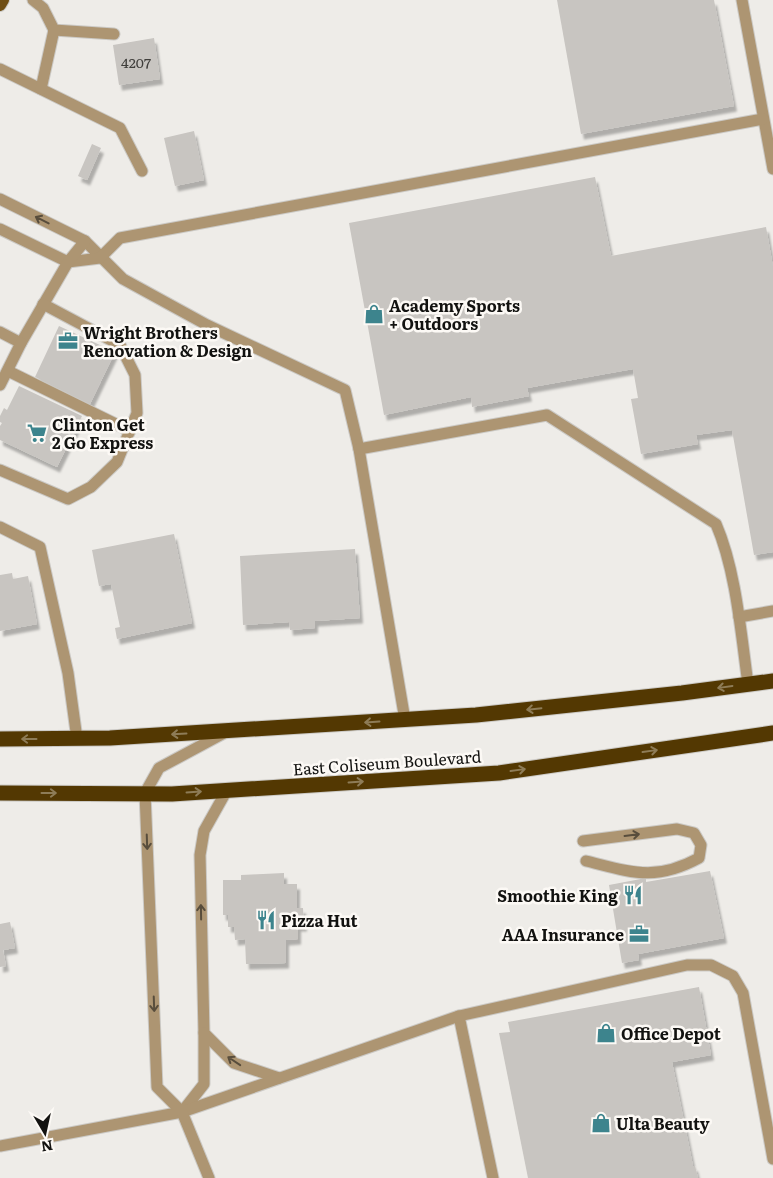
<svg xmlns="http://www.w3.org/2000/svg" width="773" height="1178" font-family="Literata,serif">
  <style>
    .building { fill: #c8c5c1; filter: url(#shadow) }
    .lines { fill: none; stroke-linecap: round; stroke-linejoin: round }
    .lane-casing { stroke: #cbc9c5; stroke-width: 13 }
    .primary-casing { stroke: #cbc9c5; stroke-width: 14 }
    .highway-casing { stroke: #cbc9c5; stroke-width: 17 }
    .lane { stroke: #ad9572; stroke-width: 11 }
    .primary { stroke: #6f4e14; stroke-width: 12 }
    .highway { stroke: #533802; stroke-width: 15 }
    .oneway { stroke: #584d3c }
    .oneway2 { stroke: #8e7c57 }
    .labels { text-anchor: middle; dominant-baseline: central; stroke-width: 5; stroke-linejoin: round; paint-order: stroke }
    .number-label { font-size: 14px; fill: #403f3c }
    .poi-label { font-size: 16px; font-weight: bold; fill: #121210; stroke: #fcf9f5; text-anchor: start }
    .street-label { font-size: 16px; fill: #121210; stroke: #fcf9f5 }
  </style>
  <defs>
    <filter id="shadow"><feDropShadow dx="3" dy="5.5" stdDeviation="1" flood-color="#0004"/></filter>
  </defs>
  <rect width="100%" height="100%" fill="#eeece8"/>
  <g class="building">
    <polygon points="557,0 714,0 734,106 581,134"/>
    <polygon points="154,38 160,79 119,85 113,45"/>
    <polygon points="194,131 204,180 175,186 164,138"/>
    <polygon points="92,144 101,148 87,180 78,176"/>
    <polygon points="595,177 611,256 766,227 773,267 773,552 754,555 732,430 696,435 698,444 641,454 631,399 638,398 633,369 527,388 529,396 472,407 471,397 384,415 349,223"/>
    <polygon points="59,326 115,352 90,404 35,377"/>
    <polygon points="19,386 82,416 57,467 0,440 0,426 2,423 0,422 0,416 4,408 7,410"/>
    <polygon points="174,534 192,623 117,639 115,628 120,627 111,584 99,586 92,550"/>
    <polygon points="355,549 360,618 315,621 315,628 290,630 289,622 243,625 240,556"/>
    <polygon points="12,573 13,579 28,576 37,624 0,631 0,575"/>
    <polygon points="710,871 724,938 638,954 639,960 622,963 609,885 646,878 646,882"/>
    <polygon points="284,873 284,884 297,884 297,908 303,908 304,926 298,926 298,939 286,940 286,963 246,964 245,939 235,940 234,927 228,927 228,915 223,915 223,880 241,880 241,875"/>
    <polygon points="10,922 15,948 3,950 6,966 0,967 0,924"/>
    <polygon points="699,987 711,1055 672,1062 693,1166 695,1166 698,1178 528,1178 499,1033 510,1032 508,1022"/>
  </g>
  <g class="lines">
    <defs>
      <g id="lane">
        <polyline points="33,0 43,8 54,30 114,34"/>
        <polyline points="742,0 773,169"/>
        <polyline points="0,69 120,128 142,171"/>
        <polyline points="41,89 54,30"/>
        <polyline points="0,199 85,241 123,279 207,325 345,390 359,449 405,720"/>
        <polyline points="0,229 68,262 100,258 120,238 763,119"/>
        <polyline points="0,332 21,343 68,262 85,241"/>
        <polyline points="8,371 130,431"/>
        <polyline points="0,385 21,343"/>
        <path d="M 359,449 L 547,415 L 716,524 C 736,570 741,634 748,684"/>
        <polyline points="0,470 68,499 91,487 117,462 137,413 135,375 120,345 43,304"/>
        <polyline points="0,527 40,547 68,673 77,739"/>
        <polyline points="739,617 773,611"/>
        <polyline points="227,790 204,831 200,855 204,1033 234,1063 279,1078"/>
        <path d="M 583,841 L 677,829 L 694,833 L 701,845 L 699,858 C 655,882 631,872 586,861"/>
        <polyline points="459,1016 493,1178"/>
        <polyline points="182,1112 204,1084 204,1033"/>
        <polyline points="0,1146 182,1112 459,1016 687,965 711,965 733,976 743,993 773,1159"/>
        <polyline points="209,1178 182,1112 157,1087 145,793 159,768 226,732"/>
      </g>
      <polyline id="primary" points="0,5 3,0"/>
      <g id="highway">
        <polyline points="0,739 110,738 476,715 682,693 773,681"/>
        <polyline points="0,793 172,794 499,773 773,733"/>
      </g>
    </defs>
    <use href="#lane" class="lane-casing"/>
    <use href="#primary" class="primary-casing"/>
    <use href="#highway" class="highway-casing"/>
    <use href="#lane" class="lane"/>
    <use href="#primary" class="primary"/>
    <use href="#highway" class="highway"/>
  </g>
  <defs><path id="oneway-shaft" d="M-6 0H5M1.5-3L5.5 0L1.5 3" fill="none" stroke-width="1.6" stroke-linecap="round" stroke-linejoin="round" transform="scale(1.25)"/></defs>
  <g class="oneway">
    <use href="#oneway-shaft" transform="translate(42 220) rotate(-153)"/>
    <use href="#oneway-shaft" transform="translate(632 835) rotate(-7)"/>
    <use href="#oneway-shaft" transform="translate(147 842) rotate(88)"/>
    <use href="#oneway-shaft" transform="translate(201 912) rotate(-91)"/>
    <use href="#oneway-shaft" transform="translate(154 1004) rotate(88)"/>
    <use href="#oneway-shaft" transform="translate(234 1061) rotate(-146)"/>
  </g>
  <g class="oneway2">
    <use href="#oneway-shaft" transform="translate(725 687) rotate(172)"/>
    <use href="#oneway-shaft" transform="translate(534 709) rotate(174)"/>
    <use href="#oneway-shaft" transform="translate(372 722) rotate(176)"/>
    <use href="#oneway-shaft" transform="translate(179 734) rotate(177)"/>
    <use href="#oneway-shaft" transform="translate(29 739) rotate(180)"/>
    <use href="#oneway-shaft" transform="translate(650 751) rotate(-8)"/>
    <use href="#oneway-shaft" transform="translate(518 770) rotate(-8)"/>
    <use href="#oneway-shaft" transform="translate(356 782) rotate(-4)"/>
    <use href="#oneway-shaft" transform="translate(194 792) rotate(-4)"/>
    <use href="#oneway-shaft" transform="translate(49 793)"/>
  </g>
  <defs>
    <symbol id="shop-bare" viewBox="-9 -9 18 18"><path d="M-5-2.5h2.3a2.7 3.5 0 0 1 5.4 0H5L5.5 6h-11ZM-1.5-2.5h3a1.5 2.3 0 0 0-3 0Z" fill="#3d848d" stroke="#fcf9f5" stroke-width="2.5" paint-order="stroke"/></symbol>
    <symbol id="office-bare" viewBox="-9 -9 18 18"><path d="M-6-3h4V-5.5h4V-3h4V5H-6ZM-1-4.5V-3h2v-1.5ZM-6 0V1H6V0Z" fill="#3d848d" stroke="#fcf9f5" stroke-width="2.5" paint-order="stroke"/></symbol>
    <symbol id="supermarket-bare" viewBox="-9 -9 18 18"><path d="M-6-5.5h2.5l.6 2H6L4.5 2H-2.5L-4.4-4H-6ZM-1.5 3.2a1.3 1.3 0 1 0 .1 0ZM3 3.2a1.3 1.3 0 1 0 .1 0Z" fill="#3d848d" stroke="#fcf9f5" stroke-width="2.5" paint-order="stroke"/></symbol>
    <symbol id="restaurant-bare" viewBox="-9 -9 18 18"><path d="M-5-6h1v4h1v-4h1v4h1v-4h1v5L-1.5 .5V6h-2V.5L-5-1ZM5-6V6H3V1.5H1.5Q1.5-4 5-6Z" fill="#3d848d" stroke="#fcf9f5" stroke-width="2.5" paint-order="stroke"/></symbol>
  </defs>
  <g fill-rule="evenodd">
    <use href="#shop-bare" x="360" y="300" width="28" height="28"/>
    <use href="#office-bare" x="54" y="327" width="28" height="28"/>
    <use href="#supermarket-bare" x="23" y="419" width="28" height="28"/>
    <use href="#restaurant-bare" x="619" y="881" width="28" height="28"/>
    <use href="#restaurant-bare" x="252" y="906" width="28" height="28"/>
    <use href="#office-bare" x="625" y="920" width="28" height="28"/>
    <use href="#shop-bare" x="592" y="1019" width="28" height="28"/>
    <use href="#shop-bare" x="587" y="1109" width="28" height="28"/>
  </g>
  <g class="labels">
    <g class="number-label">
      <text x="136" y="62">4207</text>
    </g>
    <g class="poi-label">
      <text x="389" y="305">Academy Sports<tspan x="389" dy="18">+ Outdoors</tspan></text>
      <text x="83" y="332">Wright Brothers<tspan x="83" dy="18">Renovation &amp; Design</tspan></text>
      <text x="52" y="424">Clinton Get<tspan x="52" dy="18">2 Go Express</tspan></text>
      <text x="618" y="895" text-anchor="end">Smoothie King</text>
      <text x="281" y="920">Pizza Hut</text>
      <text x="624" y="934" text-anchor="end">AAA Insurance</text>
      <text x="621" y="1033">Office Depot</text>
      <text x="616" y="1123">Ulta Beauty</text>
    </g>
    <g class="street-label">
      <text transform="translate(387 762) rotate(-4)">East Coliseum Boulevard</text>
    </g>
  </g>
  <g transform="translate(45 1133) rotate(171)" stroke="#fcf9f5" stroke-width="4" paint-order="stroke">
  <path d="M0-4L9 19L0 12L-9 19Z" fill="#121210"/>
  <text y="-8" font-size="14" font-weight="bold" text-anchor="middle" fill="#121210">N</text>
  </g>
</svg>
